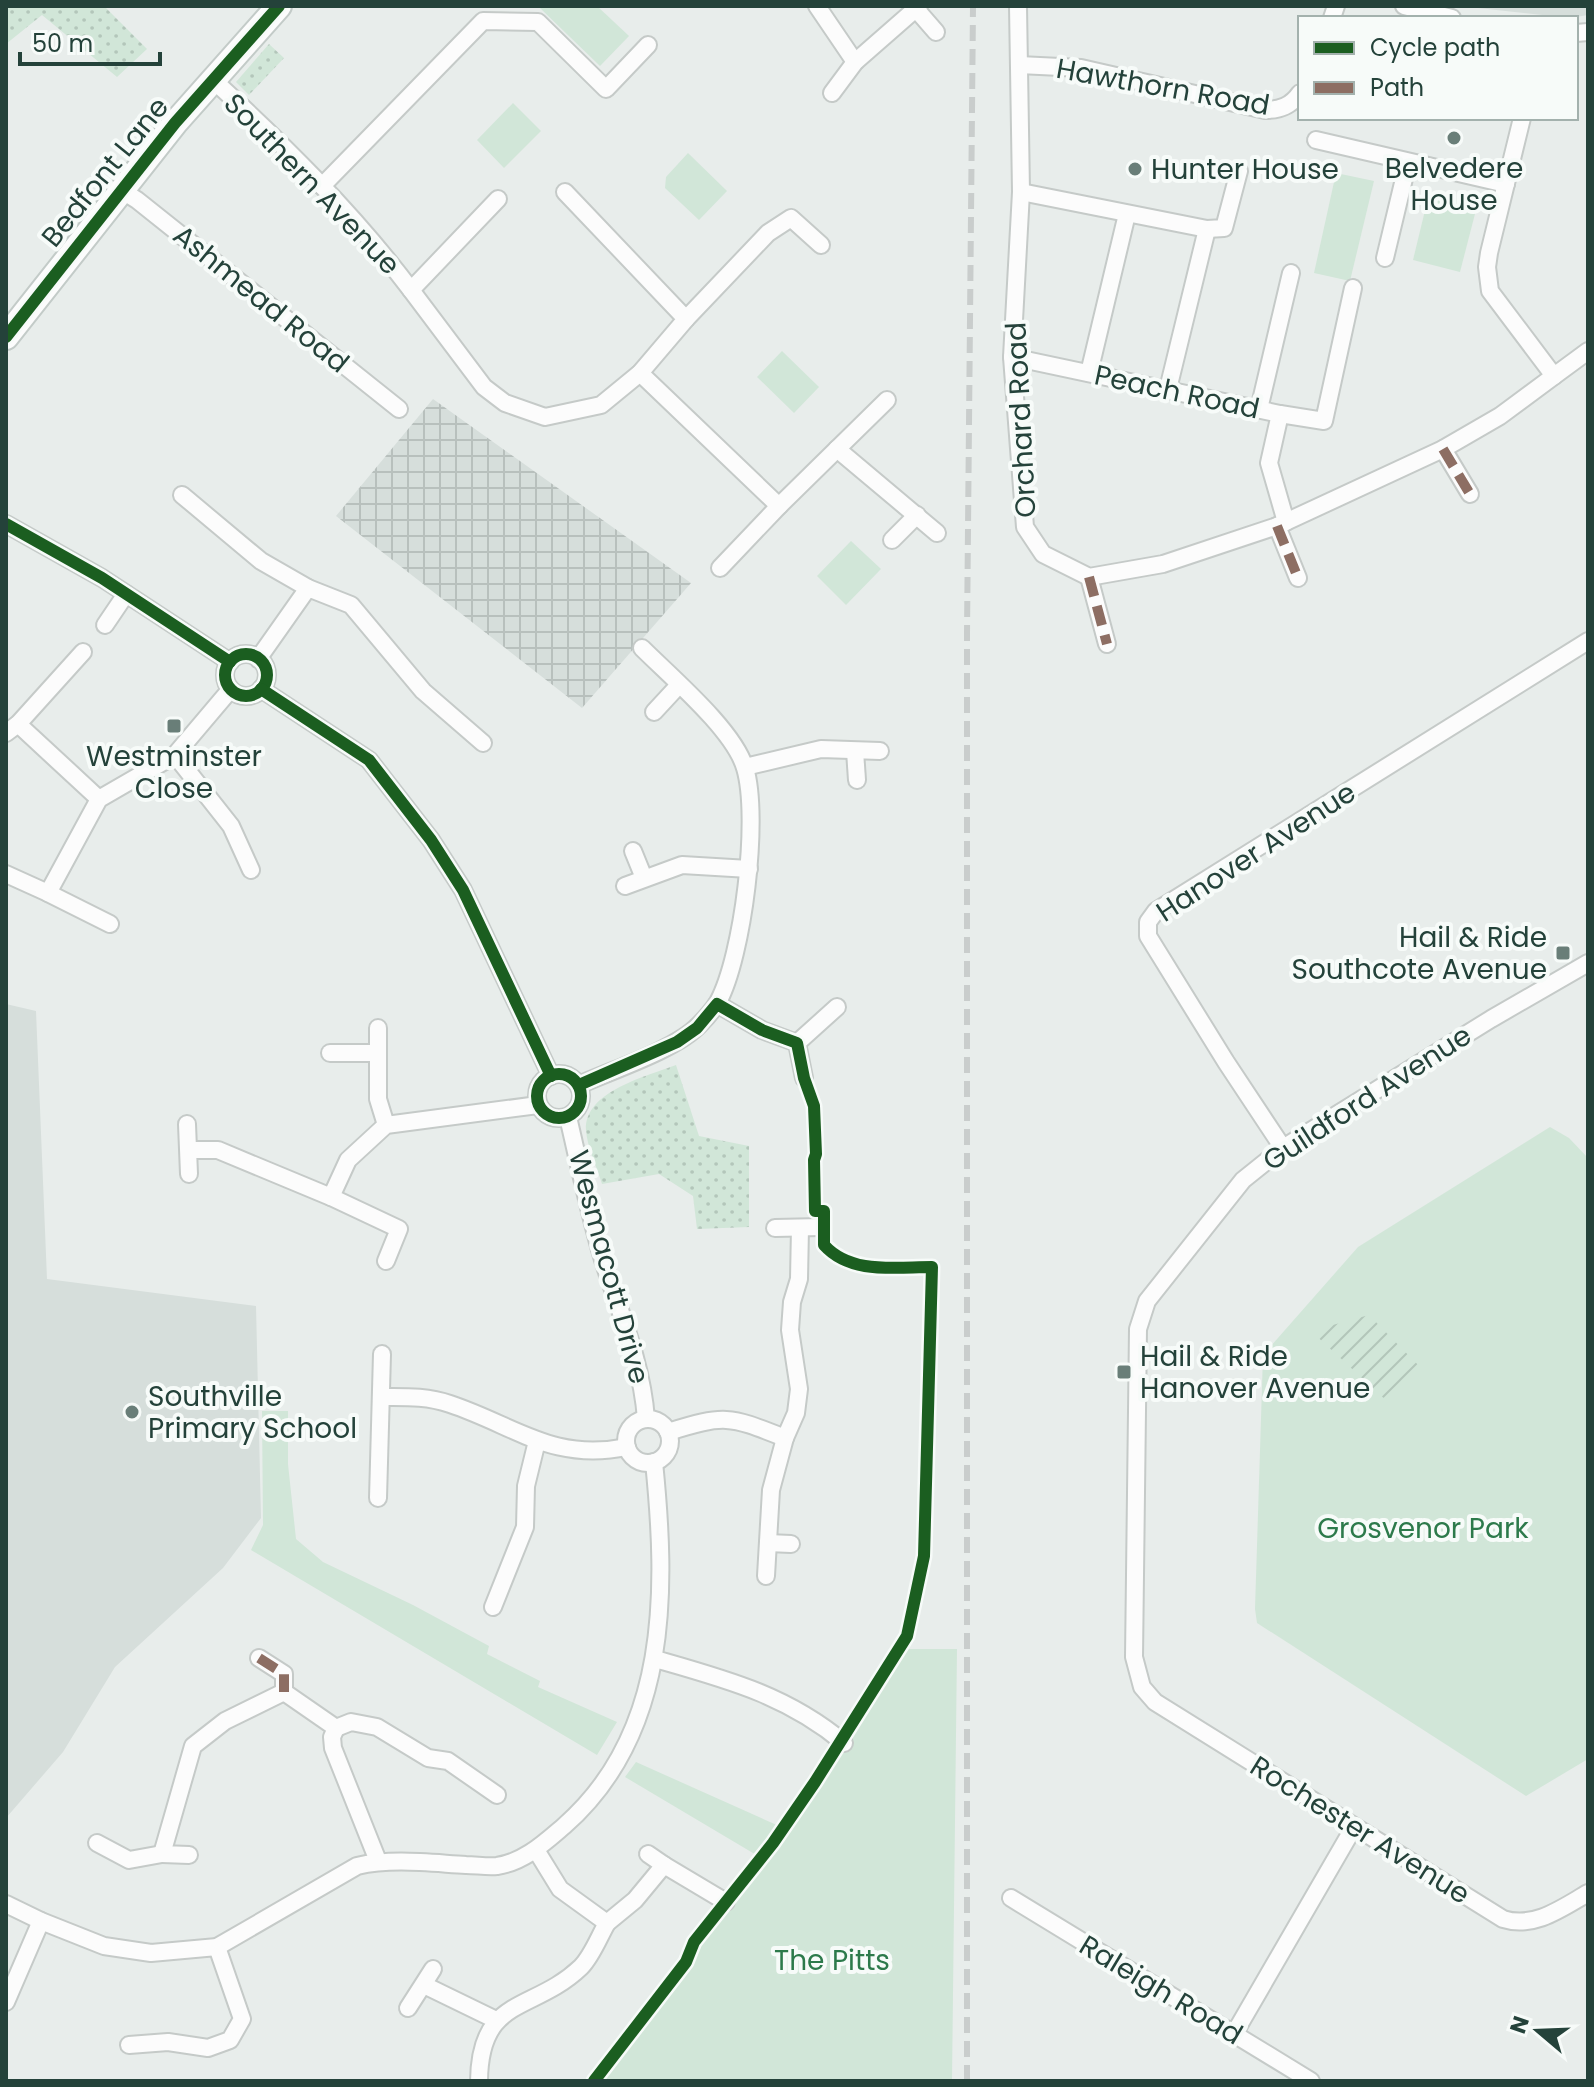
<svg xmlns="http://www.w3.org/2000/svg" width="1594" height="2087" font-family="Poppins,sans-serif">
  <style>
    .built { fill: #d6dedb }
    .industrial { fill: url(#industrial-grid) }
    .grass { fill: url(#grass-dots) }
    .park { fill: #d1e6d8 }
    .garden { fill: url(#garden-furrows) }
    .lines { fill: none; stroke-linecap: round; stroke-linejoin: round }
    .street-casing { stroke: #c5cac8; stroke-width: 20 }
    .secondary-casing { stroke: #c3cbc8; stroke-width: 28 }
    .street { stroke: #fcfcfc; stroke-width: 16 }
    .secondary { stroke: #fcfcfc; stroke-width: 24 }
    .rail { stroke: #c9cdcc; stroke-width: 6; stroke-dasharray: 16 8; stroke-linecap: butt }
    .quiet { stroke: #8d6e63; stroke-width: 10; stroke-dasharray: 20 10; stroke-linecap: butt }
    .cycleway-casing { stroke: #f7fbf9; stroke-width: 17 }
    .cycleway { stroke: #1b5e20; stroke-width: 12 }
    .poi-dot { fill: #697e78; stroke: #f7fbf9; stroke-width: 3 }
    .labels { text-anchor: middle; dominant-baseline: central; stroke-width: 8; stroke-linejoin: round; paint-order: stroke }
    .street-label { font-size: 28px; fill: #24423a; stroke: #f7fbf9 }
    .poi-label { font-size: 28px; fill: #24423a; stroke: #f7fbf9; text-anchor: start }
    .park-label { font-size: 28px; fill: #2d7a4b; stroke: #f7fbf9 }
  </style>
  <defs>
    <pattern id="industrial-grid" width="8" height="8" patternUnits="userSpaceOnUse" patternTransform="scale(2)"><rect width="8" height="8" fill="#d6dedb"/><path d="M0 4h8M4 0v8" fill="none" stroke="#b8c0bd"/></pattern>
    <pattern id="grass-dots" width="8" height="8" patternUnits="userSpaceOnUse" patternTransform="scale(2)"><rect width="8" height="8" fill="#d1e6d8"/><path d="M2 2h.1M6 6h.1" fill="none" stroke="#b3c6ba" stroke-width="1.8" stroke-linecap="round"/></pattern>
    <pattern id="garden-furrows" width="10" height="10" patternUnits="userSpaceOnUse" patternTransform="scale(2)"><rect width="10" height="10" fill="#d1e6d8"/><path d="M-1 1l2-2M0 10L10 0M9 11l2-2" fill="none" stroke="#b3c6ba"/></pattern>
  </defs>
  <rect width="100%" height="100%" fill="#e8edeb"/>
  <g class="built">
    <polygon points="1460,6 1588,6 1588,15 1570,18"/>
    <polygon points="6,1004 36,1011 47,1279 256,1306 261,1518 223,1568 115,1667 63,1752 6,1818"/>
  </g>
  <polygon class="industrial" points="433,399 691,583 582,708 336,516"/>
  <g class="grass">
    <polygon points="6,6 104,6 147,49 117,77 42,15 6,44"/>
    <polygon points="269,44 284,58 249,95 236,82"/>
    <path d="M 676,1065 L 699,1136 L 749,1146 L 749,1227 L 697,1229 L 693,1196 L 659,1174 L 602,1184 C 597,1167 587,1147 586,1130 C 584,1091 648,1076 676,1065 Z"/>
  </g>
  <g class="park">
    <polygon points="542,6 597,6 629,36 600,66 540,8"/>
    <polygon points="513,103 541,131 504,168 477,140"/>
    <polygon points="688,153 727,191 699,220 665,188 666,177"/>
    <polygon points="1336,173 1374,181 1350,281 1314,273"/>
    <polygon points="1428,198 1476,210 1460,272 1413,260"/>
    <polygon points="782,351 819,387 794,413 757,377"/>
    <polygon points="851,541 881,569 846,605 817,576"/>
    <polygon points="1550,1127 1569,1138 1588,1158 1588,1759 1526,1796 1257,1623 1255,1609 1263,1355 1358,1247"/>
    <polygon points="262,1411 288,1411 288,1464 296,1539 323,1562 413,1605 489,1646 487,1654 540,1681 538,1687 617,1722 597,1755 251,1550 263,1525"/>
    <polygon points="896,1649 957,1649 952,2081 590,2081 758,1856 625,1777 636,1762 779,1826"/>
  </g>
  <polygon class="garden" points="1369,1315 1425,1372 1388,1402 1311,1331"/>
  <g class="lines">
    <defs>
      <g id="street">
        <polyline points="817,6 855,62"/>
        <polyline points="1018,6 1021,192 1012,357 1025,527 1043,554 1089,577 1163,564 1277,526 1443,449 1500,416 1554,376"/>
        <polyline points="1404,6 1452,18"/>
        <polyline points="916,9 936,32"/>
        <polyline points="1332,18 1336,6"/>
        <polyline points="1576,33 1588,32"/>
        <path d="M 1019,65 L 1081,68 L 1265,110 C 1280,110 1291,106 1300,93"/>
        <path d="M 212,79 C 283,144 353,213 411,290 L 498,199"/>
        <polyline points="832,93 855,62 919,6"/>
        <polyline points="1522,118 1489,253 1487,267 1490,291 1554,376 1588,351"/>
        <polyline points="1316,140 1506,184"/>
        <polyline points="322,186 483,21 538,22 606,89 648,45"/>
        <polyline points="121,190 137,200 399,409"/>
        <polyline points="1021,192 1207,229 1224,228 1239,171"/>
        <polyline points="1385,258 1408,162"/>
        <polyline points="411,290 484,387 505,403 545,417 601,405 640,373 686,319 565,192"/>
        <polyline points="686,319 768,233 791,218 821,245"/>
        <polyline points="1012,357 1280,414 1269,463 1286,522"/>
        <polyline points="640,373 779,506"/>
        <polyline points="1089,373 1127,214"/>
        <polyline points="1168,389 1207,229"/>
        <polyline points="1259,409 1291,273"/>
        <polyline points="1280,414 1324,421 1353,288"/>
        <polyline points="837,449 937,533"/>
        <polyline points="1443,449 1470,494"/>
        <polyline points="182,495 261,561 308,588 351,605 423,691 483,743"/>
        <polyline points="6,524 102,578 230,662"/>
        <polyline points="1277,526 1298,578"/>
        <polyline points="892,540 917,515"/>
        <polyline points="720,568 779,506 887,400"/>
        <polyline points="1089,577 1107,644"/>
        <polyline points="105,625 126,594"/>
        <circle cx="246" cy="675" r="21"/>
        <polyline points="258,659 308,588"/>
        <polyline points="261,689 369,760 431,840 463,890 551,1076"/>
        <polyline points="654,712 679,685"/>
        <polyline points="18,724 99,799"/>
        <polyline points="6,733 18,724 83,652"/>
        <polyline points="855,751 857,780"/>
        <polyline points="175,755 231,826 251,870"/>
        <polyline points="745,767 821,749 880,751"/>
        <polyline points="633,851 644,878"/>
        <polyline points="6,874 48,893"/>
        <polyline points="625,886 682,865 749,869"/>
        <polyline points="110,924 48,893 99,799 175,755 230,690"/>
        <path d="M 1588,963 L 1491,1019 L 1283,1148 L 1243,1180 L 1147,1301 L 1138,1329 L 1134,1657 L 1142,1687 L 1155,1702 L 1503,1919 C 1534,1929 1562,1908 1588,1893"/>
        <polyline points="717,1004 762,1030 797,1043 804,1078"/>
        <polyline points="378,1028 378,1099 386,1125"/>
        <polyline points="797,1043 837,1007"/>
        <polyline points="330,1053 376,1053"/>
        <circle cx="559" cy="1096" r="22"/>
        <path d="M 579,1085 C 612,1070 675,1050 699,1025 C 705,1019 713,1010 718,1002 C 743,956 760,818 745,768 C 734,730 671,677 642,648"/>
        <path d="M 568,1117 C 579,1164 589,1213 603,1260 C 620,1313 642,1363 646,1419"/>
        <polyline points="187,1124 189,1174"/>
        <polyline points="1283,1148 1226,1062 1148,936 1148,922 1156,911 1588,641"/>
        <polyline points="189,1150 218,1150 331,1197"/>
        <polyline points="775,1228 821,1227"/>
        <polyline points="386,1261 399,1229 331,1197 348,1160 386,1125 538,1105"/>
        <path d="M 382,1397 C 405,1397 427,1396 450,1404 C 516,1426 552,1462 627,1447"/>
        <circle cx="648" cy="1441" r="22"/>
        <path d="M 668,1432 C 726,1414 729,1416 785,1438 L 796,1413 L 799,1389 L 790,1330 L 792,1302 L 799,1279 L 800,1228"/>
        <polyline points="378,1498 382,1354"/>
        <polyline points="768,1543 791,1544"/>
        <polyline points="766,1576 771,1490 785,1438"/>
        <polyline points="493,1607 525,1527 526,1486 537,1441"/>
        <polyline points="259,1658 284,1674 284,1692"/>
        <path d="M 655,1659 C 725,1679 787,1695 844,1743"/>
        <polyline points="336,1728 351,1722 377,1727 428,1758 448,1761 497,1795"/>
        <polyline points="97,1843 129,1860 162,1854"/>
        <polyline points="648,1854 664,1865"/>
        <polyline points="189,1855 162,1854 193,1746 225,1721 284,1692 336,1728 332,1737 333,1748 378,1861"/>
        <polyline points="1011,1898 1311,2081"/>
        <path d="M 6,1904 L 41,1921 L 104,1946 L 151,1953 L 217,1947 L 357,1866 C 392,1858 430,1863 466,1865 C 476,1865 487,1867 497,1866 C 524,1862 544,1843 564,1826 C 670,1733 667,1590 654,1462"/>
        <polyline points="607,1923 635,1900 664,1865 726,1902"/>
        <polyline points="424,1985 496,2020"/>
        <polyline points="6,2002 41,1921"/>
        <polyline points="408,2008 433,1969"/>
        <polyline points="1234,2034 1354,1827"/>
        <polyline points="129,2045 168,2042 208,2048 230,2040 242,2019 217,1947"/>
        <path d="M 479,2081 C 480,1995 533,2013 581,1967 C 592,1956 599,1937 607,1923 L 560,1889 L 536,1850"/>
      </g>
      <polyline id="secondary" points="6,337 175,123 279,6"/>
    </defs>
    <use href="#street" class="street-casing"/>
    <use href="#secondary" class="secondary-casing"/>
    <use href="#street" class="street"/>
    <use href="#secondary" class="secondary"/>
    <polyline class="rail" points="967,2081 967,633 973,6"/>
    <g class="quiet">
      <polyline points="1443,449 1470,494"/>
      <polyline points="1277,526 1298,578"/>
      <polyline points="1089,577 1107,644"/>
      <polyline points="259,1658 284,1674 284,1692"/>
    </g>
    <defs>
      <g id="cycleway">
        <polyline points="6,337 175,123 279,6"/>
        <polyline points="6,524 102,578 230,662"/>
        <circle cx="246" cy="675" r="21"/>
        <polyline points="261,689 369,760 431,840 463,890 551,1076"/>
        <circle cx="559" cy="1096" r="22"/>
        <path d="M 579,1085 L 677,1042 L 697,1028 L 717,1004 L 762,1030 L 797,1043 L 804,1078 L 814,1106 L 816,1154 L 814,1160 L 815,1211 L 824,1211 L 824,1245 C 851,1275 896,1267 932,1267 L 924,1556 L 907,1636 L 815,1782 L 773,1843 L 694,1942 L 686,1962 L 594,2081"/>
      </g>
    </defs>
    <use href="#cycleway" class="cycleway-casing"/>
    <use href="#cycleway" class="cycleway"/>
  </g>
  <g class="poi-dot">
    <circle cx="1454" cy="138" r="8"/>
    <circle cx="1135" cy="169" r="8"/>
    <rect x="166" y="718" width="16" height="16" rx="4"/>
    <rect x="1555" y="945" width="16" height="16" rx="4"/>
    <rect x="1116" y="1364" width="16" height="16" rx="4"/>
    <circle cx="132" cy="1412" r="8"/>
  </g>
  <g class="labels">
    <g class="street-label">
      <text transform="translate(1163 87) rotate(10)">Hawthorn Road</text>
      <text transform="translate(105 172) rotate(-51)">Bedfont Lane</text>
      <text transform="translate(312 184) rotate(46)">Southern Avenue</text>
      <text transform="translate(261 299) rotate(39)">Ashmead Road</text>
      <text transform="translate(1177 392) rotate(12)">Peach Road</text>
      <text transform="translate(1021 420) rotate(-93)">Orchard Road</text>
      <text transform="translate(1256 852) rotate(-33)">Hanover Avenue</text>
      <text transform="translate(1367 1098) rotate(-33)">Guildford Avenue</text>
      <text transform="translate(609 1267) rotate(75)">Wesmacott Drive</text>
      <text transform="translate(1360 1830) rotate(32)">Rochester Avenue</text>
      <text transform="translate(1161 1990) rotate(31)">Raleigh Road</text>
    </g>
    <g class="poi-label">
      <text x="1454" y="168" text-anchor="middle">Belvedere<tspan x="1454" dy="32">House</tspan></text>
      <text x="1151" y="169">Hunter House</text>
      <text x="174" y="756" text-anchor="middle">Westminster<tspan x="174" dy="32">Close</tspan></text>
      <text x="1547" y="937" text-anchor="end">Hail &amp; Ride<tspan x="1547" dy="32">Southcote Avenue</tspan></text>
      <text x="1140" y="1356">Hail &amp; Ride<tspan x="1140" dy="32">Hanover Avenue</tspan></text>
      <text x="148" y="1396">Southville<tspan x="148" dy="32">Primary School</tspan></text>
    </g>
    <g class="park-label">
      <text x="1423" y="1528">Grosvenor Park</text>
      <text x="832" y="1960">The Pitts</text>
    </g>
  </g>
  <rect width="1594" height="2087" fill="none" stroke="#24423a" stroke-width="16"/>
  <rect x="1298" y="16" width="280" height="104" fill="#f7fbf9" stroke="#a3b1ad" stroke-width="2"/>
  <rect x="1314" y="42" width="40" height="12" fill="#1b5e20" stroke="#a3b1ad" stroke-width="2"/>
  <text x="1370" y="56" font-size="24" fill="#24423a">Cycle path</text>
  <rect x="1314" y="82" width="40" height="12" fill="#8d6e63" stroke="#a3b1ad" stroke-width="2"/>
  <text x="1370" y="96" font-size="24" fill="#24423a">Path</text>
  <g transform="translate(1538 2031) rotate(289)" stroke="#f7fbf9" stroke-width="6" paint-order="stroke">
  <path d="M0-6L14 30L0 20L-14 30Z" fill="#24423a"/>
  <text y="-12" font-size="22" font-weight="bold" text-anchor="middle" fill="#24423a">N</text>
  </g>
  <path d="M20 52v12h140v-12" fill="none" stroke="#24423a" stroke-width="4"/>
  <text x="32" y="52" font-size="24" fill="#24423a" stroke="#f7fbf9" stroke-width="6" paint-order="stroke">50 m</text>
</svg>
